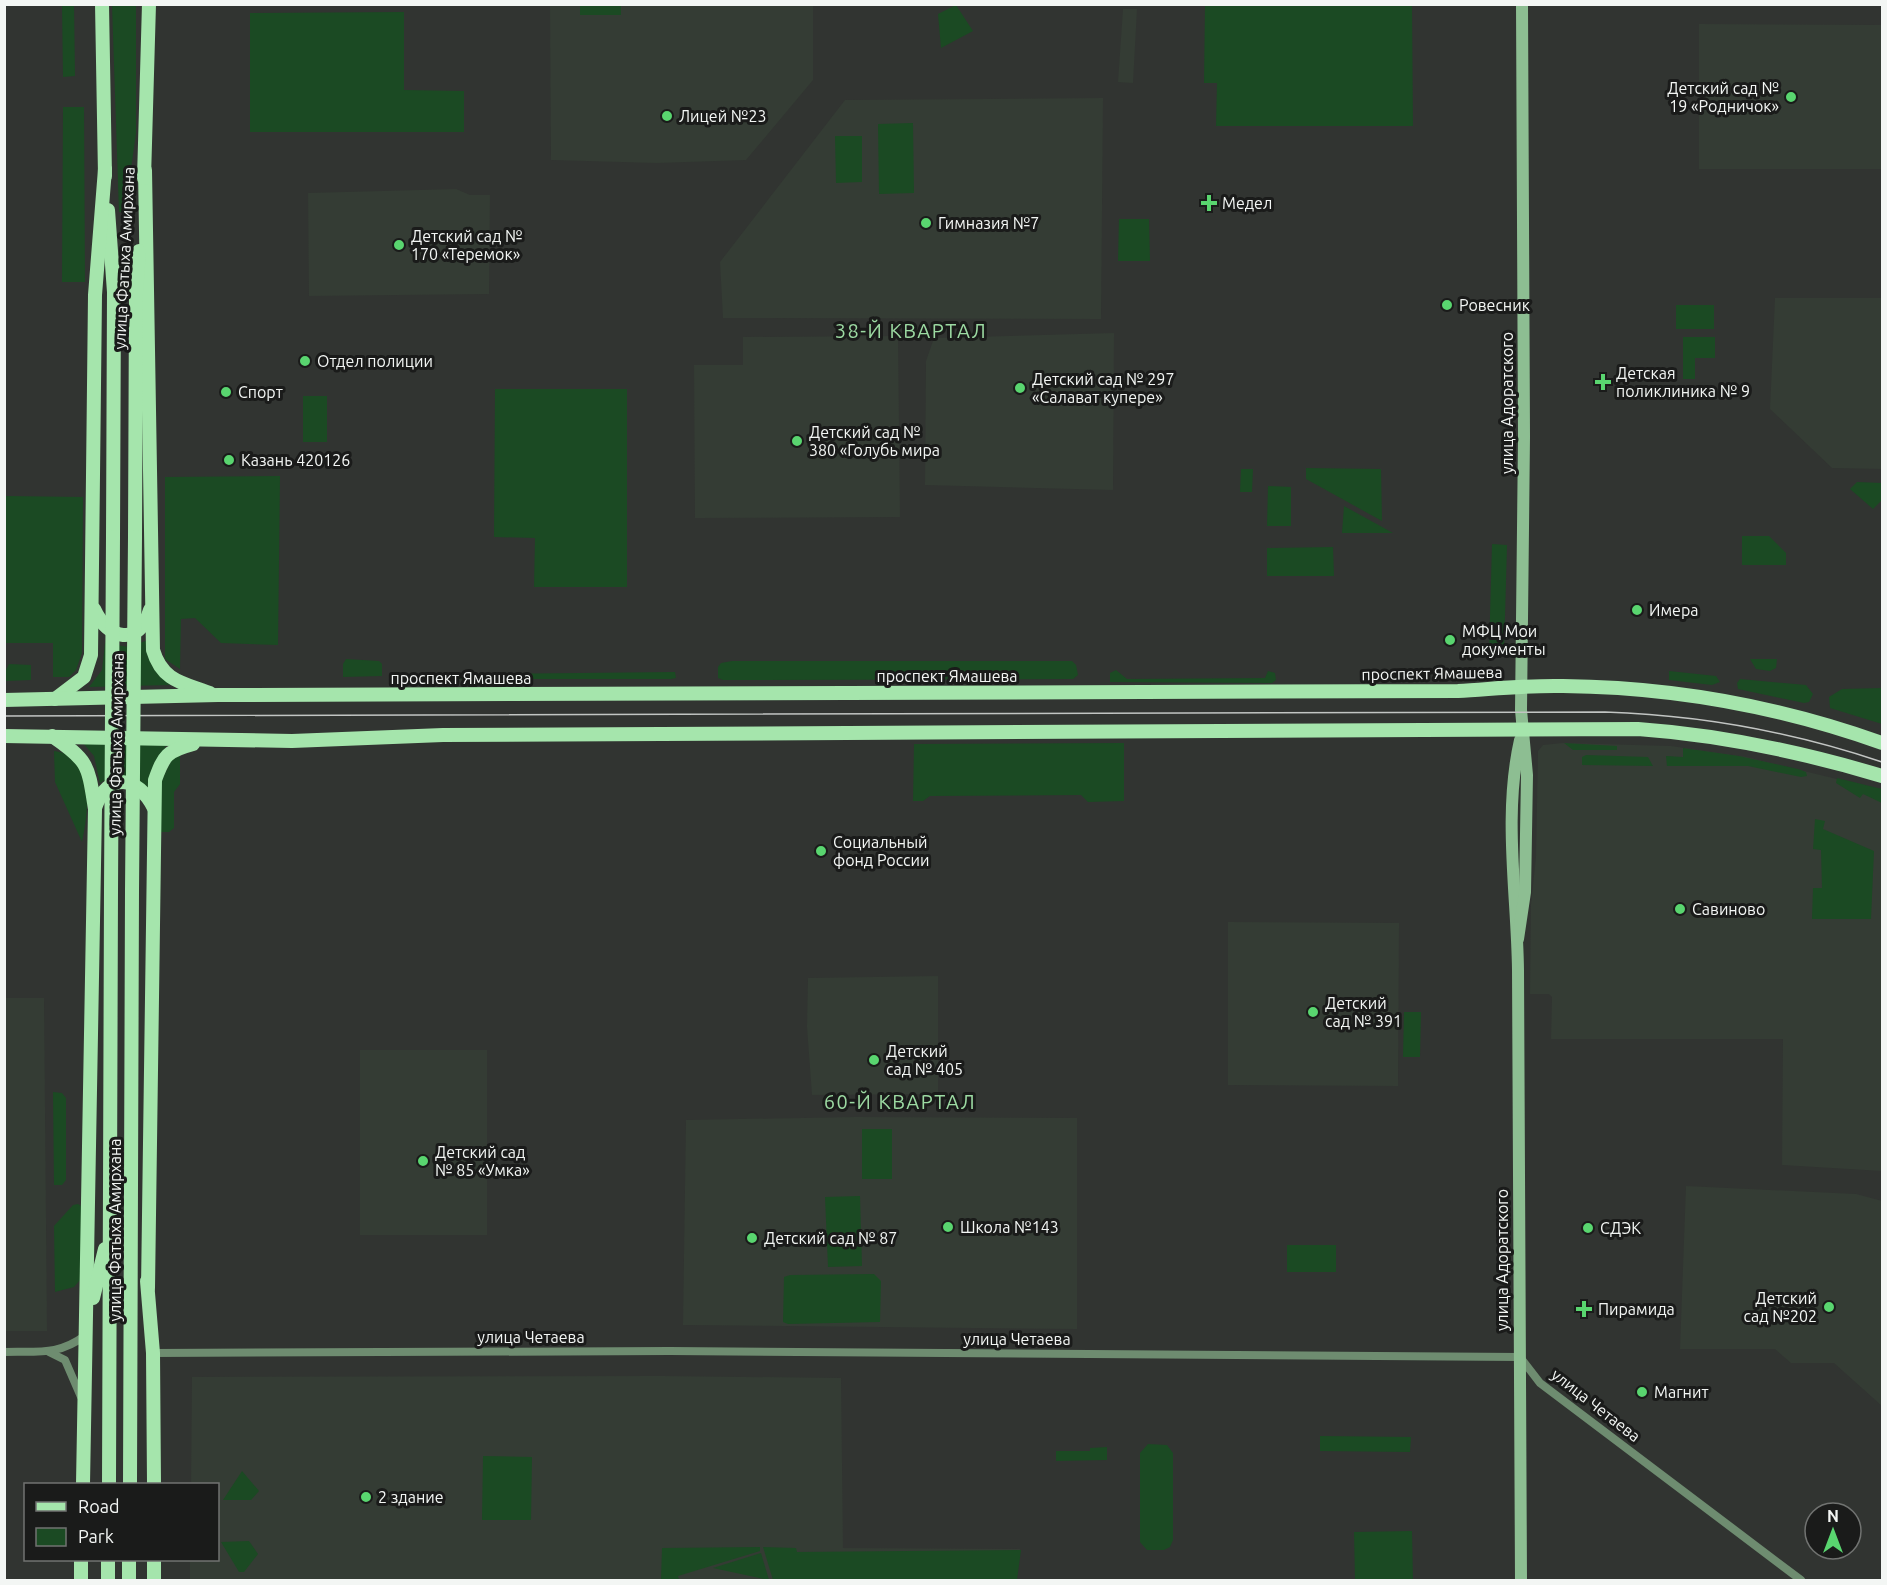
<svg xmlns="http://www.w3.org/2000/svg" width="1887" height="1585" font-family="Ubuntu,sans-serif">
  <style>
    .built { fill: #343c34 }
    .green { fill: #1b4a23 }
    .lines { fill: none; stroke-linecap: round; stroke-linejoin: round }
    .street { stroke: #6e8c70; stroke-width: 8 }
    .secondary { stroke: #8dbe92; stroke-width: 12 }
    .primary { stroke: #a5e5ac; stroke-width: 14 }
    .tram { stroke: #c2c5c3; stroke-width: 1.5 }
    .primary-bridge { stroke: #a5e5ac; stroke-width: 14 }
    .poi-dot { fill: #59d56f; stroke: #1a1b1a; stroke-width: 2 }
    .labels { text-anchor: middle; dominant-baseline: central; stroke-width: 6; stroke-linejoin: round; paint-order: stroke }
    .poi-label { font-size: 16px; fill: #f3f6f4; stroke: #1a1b1a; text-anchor: start }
    .street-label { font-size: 16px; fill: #f3f6f4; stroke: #1a1b1a }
    .quarter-label { font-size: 20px; letter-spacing: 1.5px; fill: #9cdaa2; stroke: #1a1b1a }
  </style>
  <rect width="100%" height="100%" fill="#313431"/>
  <g class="built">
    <polygon points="550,5 813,5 813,80 746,160 656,163 551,160"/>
    <polygon points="1123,9 1137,9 1133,83 1118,82"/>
    <polygon points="1699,24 1882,25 1882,169 1699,169"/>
    <polygon points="1103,98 1101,319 723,318 720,262 845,100"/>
    <polygon points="456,189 470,195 490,195 489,294 309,296 308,193"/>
    <polygon points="1775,298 1882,298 1882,469 1832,468 1770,409"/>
    <polygon points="1114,333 1113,490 925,485 926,361 934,338"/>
    <polygon points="898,336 900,517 695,518 694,365 743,365 743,337"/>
    <polygon points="1562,743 1671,746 1746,757 1882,790 1882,1171 1782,1165 1783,1039 1551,1039 1552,997 1549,994 1530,994 1531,904 1536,857 1538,751 1543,745"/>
    <polygon points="1228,922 1399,923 1398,1086 1228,1085"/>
    <polygon points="938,976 938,1094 812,1095 807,1027 808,978"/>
    <polygon points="5,998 44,998 47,1331 5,1331"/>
    <rect x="360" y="1050" width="127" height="185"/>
    <polygon points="856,1117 1077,1118 1077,1329 683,1325 686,1120"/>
    <polygon points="1686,1186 1856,1194 1882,1201 1882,1406 1834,1363 1791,1363 1775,1349 1680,1349"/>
    <polygon points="662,1376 841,1378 843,1548 1020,1549 1016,1580 190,1580 190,1560 218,1560 218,1484 191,1484 192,1377"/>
  </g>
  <g class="green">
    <polygon points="62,5 74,5 75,76 63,77"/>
    <polygon points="112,5 136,5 136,133 125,212 119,212"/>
    <rect x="580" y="5" width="41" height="10"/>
    <polygon points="956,5 973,31 941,48 938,14"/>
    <polygon points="1205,5 1412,5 1413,126 1216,126 1217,83 1204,83"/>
    <polygon points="404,12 404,90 464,91 464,132 250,132 250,13"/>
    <polygon points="63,107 84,107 85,282 62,282"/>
    <polygon points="913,123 914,193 879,194 878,124"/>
    <polygon points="835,136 862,136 862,182 836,183"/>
    <polygon points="1119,219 1149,219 1150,261 1118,261"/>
    <rect x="1676" y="305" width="38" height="24"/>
    <polygon points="1683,337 1715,337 1715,358 1695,358 1695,379 1683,379"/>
    <polygon points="495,389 627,389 627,587 534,587 535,538 494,537"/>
    <rect x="303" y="396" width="24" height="46"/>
    <polygon points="1306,468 1381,469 1382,521 1306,479"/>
    <polygon points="1241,469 1253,469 1252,492 1240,492"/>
    <polygon points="280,476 278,645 221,643 195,618 181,619 180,669 165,659 165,477"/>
    <polygon points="1857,482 1882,483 1882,500 1873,509 1850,489"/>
    <polygon points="1268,486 1291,487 1291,526 1267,526"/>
    <polygon points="5,496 83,497 82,653 76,670 69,677 53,677 53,643 5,643"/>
    <polygon points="1344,506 1393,533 1342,533"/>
    <polygon points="1742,536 1769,536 1786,553 1786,565 1742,565"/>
    <polygon points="1492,544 1507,545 1504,652 1489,652"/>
    <polygon points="1333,547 1334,576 1267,576 1267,548"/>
    <path d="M 148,640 C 150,659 154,672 170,685 L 89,687 L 102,670 L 105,643 L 129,647 Z"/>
    <polygon points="346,659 379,661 382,664 382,676 343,677 343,664"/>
    <polygon points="1750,659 1777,659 1776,668 1770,671 1756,669"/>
    <polygon points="732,661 1072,661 1076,665 1078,675 1073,679 723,680 718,678 718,667 721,663"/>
    <polygon points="9,664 31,665 31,680 6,681 5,672"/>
    <polygon points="1116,670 1127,679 1265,678 1268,671 1275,673 1276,680 1272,683 1110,682 1110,673"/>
    <polygon points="1669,671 1716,676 1720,682 1712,685 1669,680"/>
    <polygon points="675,672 676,678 671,679 398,679 394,675"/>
    <polygon points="1740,679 1806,685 1813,694 1809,702 1804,703 1738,689 1737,683"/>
    <polygon points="1882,688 1882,724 1830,708 1829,697 1842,689"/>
    <path d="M 83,743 L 167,744 L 150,775 L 148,789 C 135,775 117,771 100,783 L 94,756 Z"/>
    <polygon points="1124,743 1124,801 1088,802 1081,795 930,796 923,801 913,801 914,744"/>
    <polygon points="1564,743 1617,746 1617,750 1573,750"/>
    <polygon points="1683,748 1739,756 1798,769 1806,772 1807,776 1801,777 1748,766 1667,766 1666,756 1683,757"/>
    <path d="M 54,751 C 97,756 88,812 82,842 L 55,782 Z"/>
    <polygon points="1586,755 1648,757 1653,766 1582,765 1582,757"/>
    <polygon points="180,756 180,784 174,792 174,828 169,832 161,832 161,781 173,758"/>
    <polygon points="1837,778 1882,789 1882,803 1863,794 1860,798 1836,783"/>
    <polygon points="1815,819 1825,821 1823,829 1874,851 1871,919 1812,919 1813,888 1822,888 1821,850 1813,849"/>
    <polygon points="1404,1012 1421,1012 1420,1057 1403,1057"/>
    <polygon points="53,1092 62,1093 66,1098 66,1180 62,1185 54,1185"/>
    <rect x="862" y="1129" width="30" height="50"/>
    <polygon points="860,1196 862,1266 828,1267 825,1197"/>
    <polygon points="78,1204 83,1207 80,1280 74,1287 55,1292 54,1226 73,1205"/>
    <rect x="1287" y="1245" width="49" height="27"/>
    <polygon points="874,1274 881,1281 880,1322 788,1324 783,1322 784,1277 790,1275"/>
    <polygon points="1320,1436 1411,1437 1410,1452 1320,1451"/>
    <polygon points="1148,1444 1167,1445 1173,1453 1173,1540 1170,1547 1164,1550 1147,1550 1140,1542 1140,1453"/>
    <polygon points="1107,1447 1107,1460 1056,1461 1056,1451 1090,1451 1090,1448"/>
    <polygon points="483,1456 532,1457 531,1520 482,1520"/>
    <polygon points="242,1471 259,1491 251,1500 223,1500"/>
    <polygon points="1412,1531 1413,1580 1355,1580 1354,1532"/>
    <polygon points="249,1541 258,1554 244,1572 239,1572 221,1542"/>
    <polygon points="760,1547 760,1551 678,1576 679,1580 661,1580 662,1548"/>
    <polygon points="763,1547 796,1548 797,1552 1021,1550 1017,1580 773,1580"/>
    <polygon points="761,1553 769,1580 713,1568"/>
  </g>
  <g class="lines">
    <g class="street">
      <path d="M 4,1352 C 38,1351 58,1356 86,1335"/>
      <polyline points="49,1352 65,1360 81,1397"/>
      <polyline points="153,1353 670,1351 1520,1357 1540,1383 1801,1580"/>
    </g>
    <g class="secondary">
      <path d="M 1520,740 C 1503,816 1517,893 1518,970 L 1521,1580"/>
      <polyline points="1518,939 1525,892 1527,775 1521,710 1524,437 1522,4"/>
    </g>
    <g class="primary">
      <polyline points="102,4 105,176"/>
      <path d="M 145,170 L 153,650 C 162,681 183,683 210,693"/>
      <polyline points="144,178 149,4"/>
      <polyline points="108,210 114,292 113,537"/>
      <polyline points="135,537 136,293 139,251"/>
      <path d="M 94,609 C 108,640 139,647 150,610"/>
      <polyline points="55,699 84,677 91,655 95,295 105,169"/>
      <path d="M 4,700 L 218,695 L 1458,691 C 1493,689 1528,685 1563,686 C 1671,687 1781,707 1882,743"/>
      <path d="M 4,736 L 292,741 L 443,735 L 1638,729 C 1722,735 1802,752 1882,776"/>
      <path d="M 52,736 C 89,761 88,765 95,809 L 83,1484"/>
      <path d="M 95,808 C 108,771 138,776 154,808"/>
      <polyline points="147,1281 153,1353 154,1484"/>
      <path d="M 148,1288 L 155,780 C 164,755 167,751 193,744"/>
      <polyline points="93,1298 105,1249"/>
      <polyline points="109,1484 111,891"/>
      <polyline points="130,1484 132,891"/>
      <polyline points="154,1560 154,1580"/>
      <polyline points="81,1580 81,1560"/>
      <polyline points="108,1580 108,1560"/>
      <polyline points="129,1580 129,1560"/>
    </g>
    <path class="tram" d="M 4,716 L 1605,712 C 1699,715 1793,732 1882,762"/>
    <g class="primary-bridge">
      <polyline points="111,891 113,537"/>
      <polyline points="132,891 135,537"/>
    </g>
  </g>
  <g class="poi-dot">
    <circle cx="1791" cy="97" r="6"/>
    <circle cx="667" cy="116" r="6"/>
    <path d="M1206 194h6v6h6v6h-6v6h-6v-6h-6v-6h6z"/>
    <circle cx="926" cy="223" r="6"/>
    <circle cx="399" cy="245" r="6"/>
    <circle cx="1447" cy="305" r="6"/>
    <circle cx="305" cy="361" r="6"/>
    <path d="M1600 373h6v6h6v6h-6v6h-6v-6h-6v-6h6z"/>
    <circle cx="1020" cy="388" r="6"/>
    <circle cx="226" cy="392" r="6"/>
    <circle cx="797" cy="441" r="6"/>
    <circle cx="229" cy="460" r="6"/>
    <circle cx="1637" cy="610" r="6"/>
    <circle cx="1450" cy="640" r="6"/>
    <circle cx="821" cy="851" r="6"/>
    <circle cx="1680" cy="909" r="6"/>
    <circle cx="1313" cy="1012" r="6"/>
    <circle cx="874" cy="1060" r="6"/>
    <circle cx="423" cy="1161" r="6"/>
    <circle cx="948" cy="1227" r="6"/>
    <circle cx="1588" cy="1228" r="6"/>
    <circle cx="752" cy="1238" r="6"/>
    <circle cx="1829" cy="1307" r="6"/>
    <path d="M1581 1300h6v6h6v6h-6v6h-6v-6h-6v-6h6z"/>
    <circle cx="1642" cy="1392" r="6"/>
    <circle cx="366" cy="1497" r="6"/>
  </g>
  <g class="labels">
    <g class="poi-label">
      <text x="1779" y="88" text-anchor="end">Детский сад №<tspan x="1779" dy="18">19 «Родничок»</tspan></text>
      <text x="679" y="116">Лицей №23</text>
      <text x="1222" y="203">Медел</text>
      <text x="938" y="223">Гимназия №7</text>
      <text x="411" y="236">Детский сад №<tspan x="411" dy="18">170 «Теремок»</tspan></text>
      <text x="1459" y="305">Ровесник</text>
      <text x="317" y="361">Отдел полиции</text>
      <text x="1616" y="373">Детская<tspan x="1616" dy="18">поликлиника № 9</tspan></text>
      <text x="1032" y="379">Детский сад № 297<tspan x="1032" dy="18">«Салават купере»</tspan></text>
      <text x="238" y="392">Спорт</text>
      <text x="809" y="432">Детский сад №<tspan x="809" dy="18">380 «Голубь мира</tspan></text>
      <text x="241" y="460">Казань 420126</text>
      <text x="1649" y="610">Имера</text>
      <text x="1462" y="631">МФЦ Мои<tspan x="1462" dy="18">документы</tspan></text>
      <text x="833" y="842">Социальный<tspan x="833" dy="18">фонд России</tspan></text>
      <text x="1692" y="909">Савиново</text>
      <text x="1325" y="1003">Детский<tspan x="1325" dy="18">сад № 391</tspan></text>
      <text x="886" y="1051">Детский<tspan x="886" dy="18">сад № 405</tspan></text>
      <text x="435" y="1152">Детский сад<tspan x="435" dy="18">№ 85 «Умка»</tspan></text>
      <text x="960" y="1227">Школа №143</text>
      <text x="1600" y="1228">СДЭК</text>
      <text x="764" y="1238">Детский сад № 87</text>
      <text x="1817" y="1298" text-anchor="end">Детский<tspan x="1817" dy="18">сад №202</tspan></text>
      <text x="1598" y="1309">Пирамида</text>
      <text x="1654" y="1392">Магнит</text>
      <text x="378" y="1497">2 здание</text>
    </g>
    <g class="street-label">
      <text transform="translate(124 258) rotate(-87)">улица Фатыха Амирхана</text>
      <text transform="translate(1507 403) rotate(-90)">улица Адоратского</text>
      <text transform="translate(1432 673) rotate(-1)">проспект Ямашева</text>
      <text x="947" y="676">проспект Ямашева</text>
      <text x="461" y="678">проспект Ямашева</text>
      <text transform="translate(116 744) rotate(-89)">улица Фатыха Амирхана</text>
      <text transform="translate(115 1230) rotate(-90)">улица Фатыха Амирхана</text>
      <text transform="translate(1502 1260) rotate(-90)">улица Адоратского</text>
      <text x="531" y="1337">улица Четаева</text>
      <text x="1017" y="1339">улица Четаева</text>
      <text transform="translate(1596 1405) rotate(38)">улица Четаева</text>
    </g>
    <g class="quarter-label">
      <text x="911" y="330">38-Й КВАРТАЛ</text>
      <text x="900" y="1101">60-Й КВАРТАЛ</text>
    </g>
  </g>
  <rect width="1887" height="1585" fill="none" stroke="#f3f6f4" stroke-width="12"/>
  <rect x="24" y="1483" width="195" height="78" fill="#1a1b1a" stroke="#717371" stroke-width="1.5"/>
  <rect x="36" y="1502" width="30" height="9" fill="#a5e5ac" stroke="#717371" stroke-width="1.5"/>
  <text x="78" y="1513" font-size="18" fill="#f3f6f4">Road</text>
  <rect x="36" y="1528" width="30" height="18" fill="#1b4a23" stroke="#717371" stroke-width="1.5"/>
  <text x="78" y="1543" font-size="18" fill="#f3f6f4">Park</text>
  <g transform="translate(1833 1531)"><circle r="28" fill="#1a1b1a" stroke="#717371" stroke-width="1.5"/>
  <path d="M0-4.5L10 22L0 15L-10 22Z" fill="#59d56f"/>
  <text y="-9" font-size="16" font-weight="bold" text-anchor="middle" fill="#f3f6f4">N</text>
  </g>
</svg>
